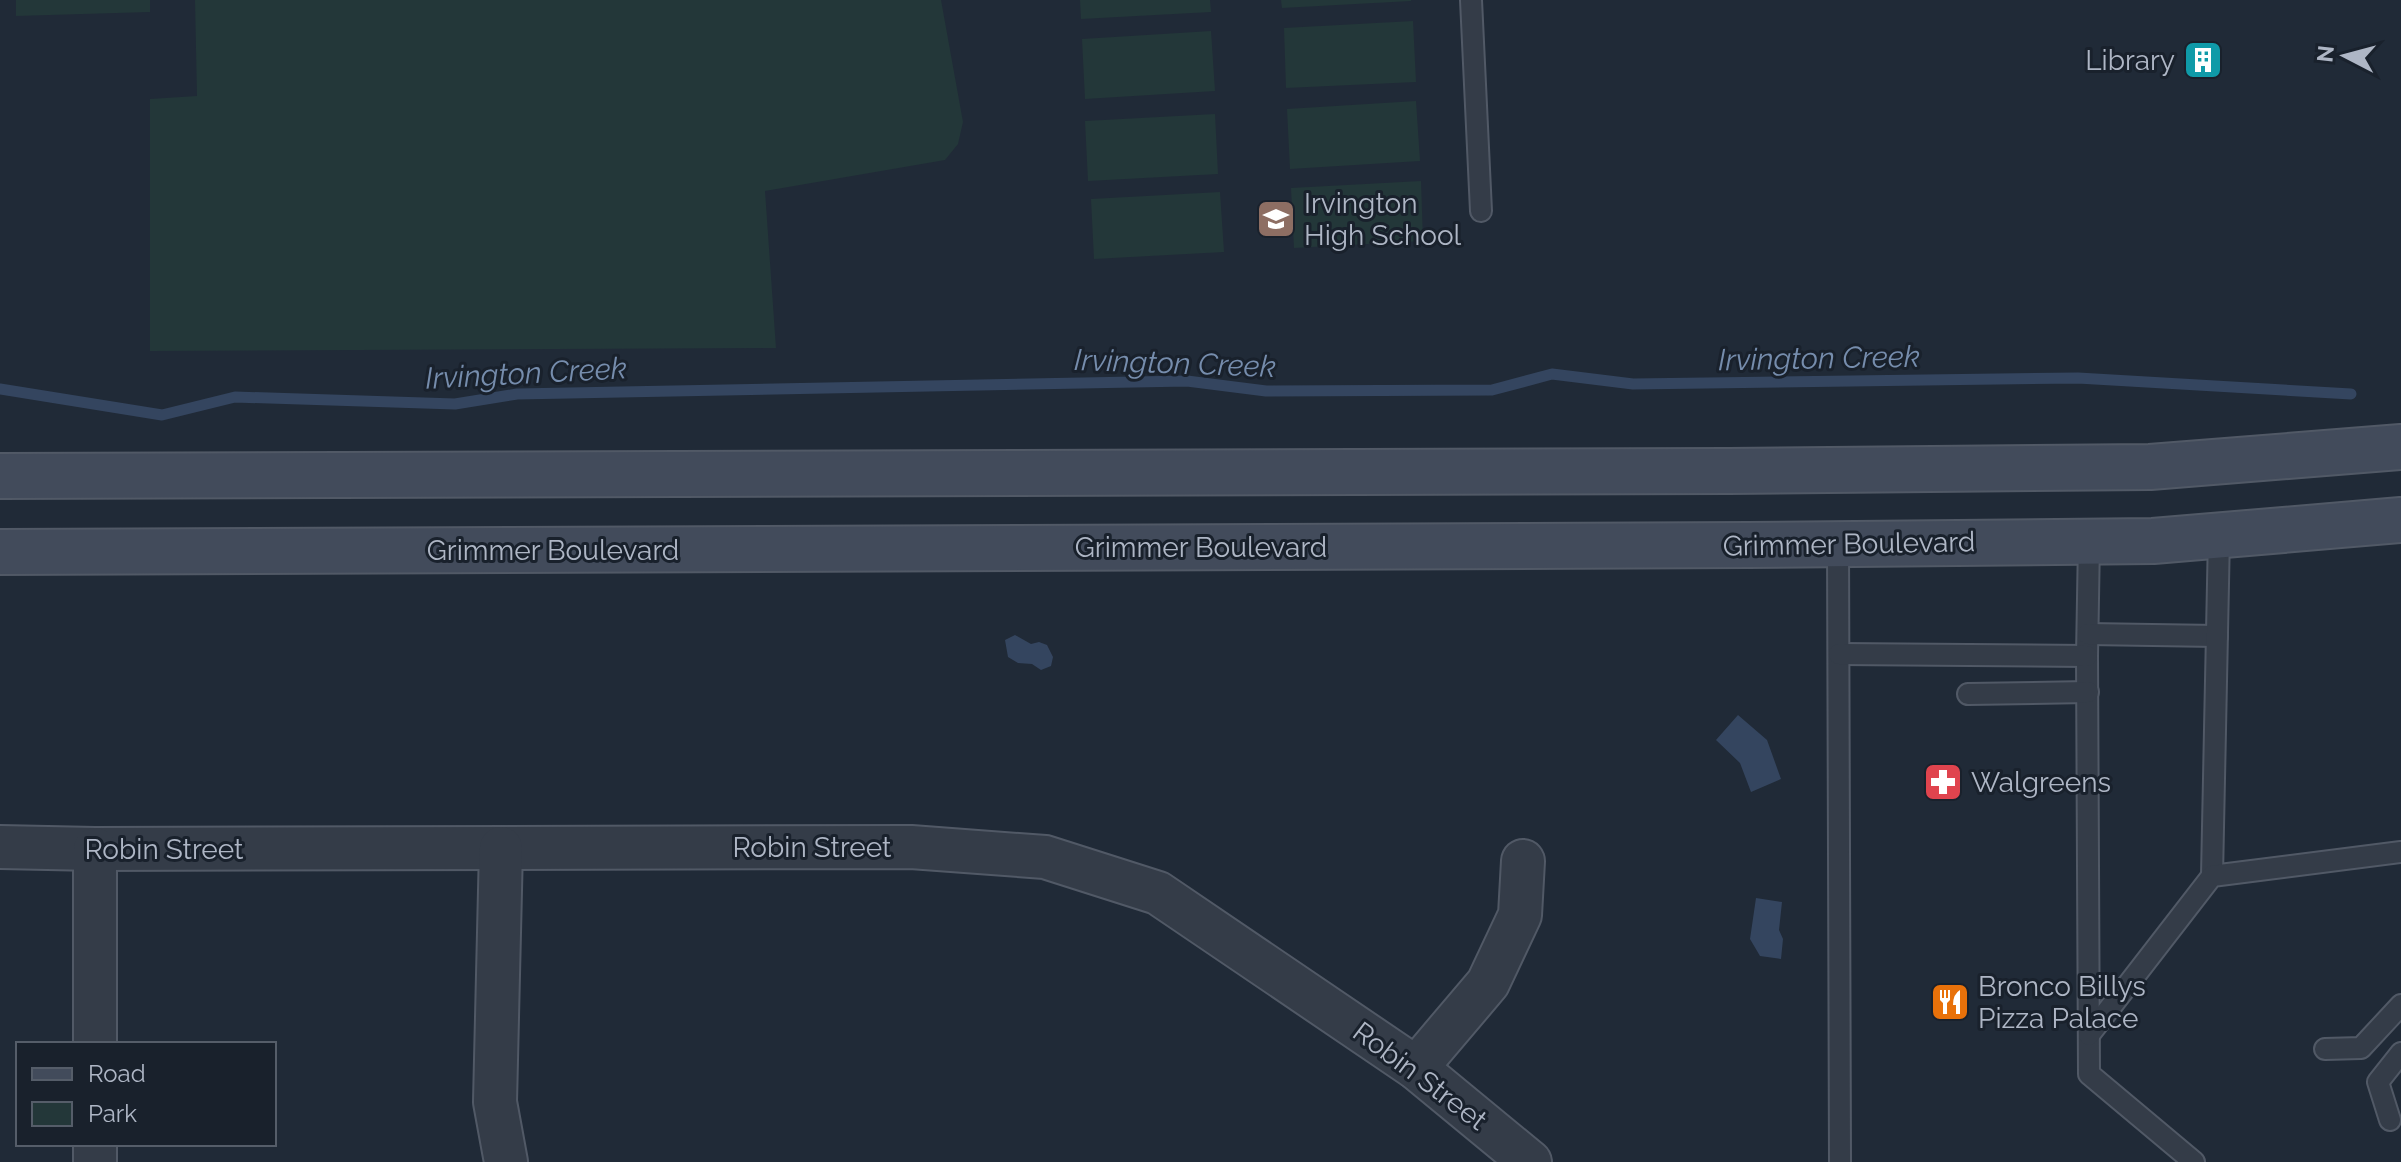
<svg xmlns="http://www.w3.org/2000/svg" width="2401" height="1162" font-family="Raleway,sans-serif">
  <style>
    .green { fill: #233739 }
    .water { fill: #34455f }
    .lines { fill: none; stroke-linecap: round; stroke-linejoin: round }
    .stream { stroke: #34455f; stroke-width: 11 }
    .lane-casing { stroke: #515966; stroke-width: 24 }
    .street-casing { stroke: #515966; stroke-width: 46 }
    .secondary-casing { stroke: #515966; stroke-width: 48 }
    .lane { stroke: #343c48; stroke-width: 20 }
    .street { stroke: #343c48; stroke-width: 42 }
    .secondary { stroke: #424b5b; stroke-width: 44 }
    .labels { text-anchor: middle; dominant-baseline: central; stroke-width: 6; stroke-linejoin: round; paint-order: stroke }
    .poi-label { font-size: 28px; fill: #aeb6c5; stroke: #19212c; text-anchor: start }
    .street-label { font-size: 28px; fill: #aeb6c5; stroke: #19212c }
    .water-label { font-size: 30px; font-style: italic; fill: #768dad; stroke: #19212c }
  </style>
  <rect width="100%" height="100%" fill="#202a37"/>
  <g class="green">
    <polygon points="16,0 150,0 150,12 16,16"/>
    <polygon points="195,0 941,0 963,122 958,144 945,160 765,191 776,348 150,351 150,99 197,96"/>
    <polygon points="1080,0 1210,0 1211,12 1081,19"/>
    <polygon points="1281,0 1411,0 1411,1 1282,8"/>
    <polygon points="1413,21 1416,82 1286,88 1284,28"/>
    <polygon points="1211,31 1215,91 1085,99 1082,39"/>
    <polygon points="1416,101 1420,161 1290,169 1287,109"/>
    <polygon points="1215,114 1218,174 1088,181 1085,121"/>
    <polygon points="1421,181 1423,241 1294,248 1291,188"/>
    <polygon points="1220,192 1224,252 1094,259 1091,199"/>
  </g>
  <g class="water">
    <polygon points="1015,635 1031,644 1039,642 1047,645 1053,657 1051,666 1041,670 1032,664 1018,663 1008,657 1005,640"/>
    <polygon points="1738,715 1767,740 1781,779 1751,792 1740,763 1716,740"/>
    <polygon points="1756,898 1782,902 1779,930 1783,939 1781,959 1760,956 1750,939"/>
  </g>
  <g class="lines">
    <polyline class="stream" points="0,389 162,415 235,397 455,404 517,394 1187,381 1266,391 1492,390 1552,374 1633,384 2078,378 2351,394"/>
    <defs>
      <g id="lane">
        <polyline points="1471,0 1481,211"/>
        <polyline points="2089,541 2087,656 2089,1074 2194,1162"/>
        <polyline points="1838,544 1840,1162"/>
        <polyline points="2088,634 2217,636"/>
        <polyline points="1839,654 2087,656"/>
        <polyline points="1968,694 2088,692"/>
        <polyline points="2212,876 2219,535"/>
        <polyline points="2089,1035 2212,876 2401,852"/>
        <polyline points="2325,1049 2361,1048 2401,1005"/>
        <polyline points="2390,1120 2378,1082 2401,1053"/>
      </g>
      <g id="street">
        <polyline points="0,847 95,849 911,847 1045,857 1158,893 1416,1068 1530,1162"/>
        <polyline points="501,848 495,1102 506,1162"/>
        <polyline points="95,849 95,1044"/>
        <polyline points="1416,1068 1488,983 1520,915 1523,861"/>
        <polyline points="95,1144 95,1162"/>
      </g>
      <g id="secondary">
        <polyline points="0,476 1729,471 2150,467 2401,447"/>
        <polyline points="0,552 1748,545 2153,541 2401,520"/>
      </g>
    </defs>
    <use href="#lane" class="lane-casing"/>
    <use href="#street" class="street-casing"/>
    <use href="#secondary" class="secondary-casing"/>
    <use href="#lane" class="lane"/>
    <use href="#street" class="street"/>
    <use href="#secondary" class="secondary"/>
  </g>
  <defs>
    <symbol id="building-square" viewBox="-11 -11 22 22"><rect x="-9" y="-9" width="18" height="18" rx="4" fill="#0f9aa8" stroke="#19212c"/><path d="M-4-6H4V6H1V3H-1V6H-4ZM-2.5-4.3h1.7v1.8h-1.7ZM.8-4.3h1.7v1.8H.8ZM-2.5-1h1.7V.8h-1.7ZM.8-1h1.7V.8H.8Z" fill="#fff"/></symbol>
    <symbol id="school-square" viewBox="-11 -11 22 22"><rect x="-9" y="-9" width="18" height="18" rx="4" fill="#8d6e63" stroke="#19212c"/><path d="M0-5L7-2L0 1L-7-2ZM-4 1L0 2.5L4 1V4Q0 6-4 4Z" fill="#fff"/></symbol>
    <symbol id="pharmacy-square" viewBox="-11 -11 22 22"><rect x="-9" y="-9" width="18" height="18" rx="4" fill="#e0444e" stroke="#19212c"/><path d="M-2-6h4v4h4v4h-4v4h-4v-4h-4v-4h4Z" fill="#fff"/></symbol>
    <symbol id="restaurant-square" viewBox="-11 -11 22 22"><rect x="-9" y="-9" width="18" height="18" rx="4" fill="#e8710a" stroke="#19212c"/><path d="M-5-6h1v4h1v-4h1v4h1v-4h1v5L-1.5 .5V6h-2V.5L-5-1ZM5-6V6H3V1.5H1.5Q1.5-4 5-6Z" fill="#fff"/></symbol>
  </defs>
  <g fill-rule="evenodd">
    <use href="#building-square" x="2181" y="38" width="44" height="44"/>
    <use href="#school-square" x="1254" y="197" width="44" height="44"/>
    <use href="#pharmacy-square" x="1921" y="760" width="44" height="44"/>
    <use href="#restaurant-square" x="1928" y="980" width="44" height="44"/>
  </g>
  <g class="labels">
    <g class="poi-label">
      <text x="2175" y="60" text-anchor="end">Library</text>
      <text x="1304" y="203">Irvington<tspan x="1304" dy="32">High School</tspan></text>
      <text x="1971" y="782">Walgreens</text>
      <text x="1978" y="986">Bronco Billys<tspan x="1978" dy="32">Pizza Palace</tspan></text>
    </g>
    <g class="street-label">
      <text transform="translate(1849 544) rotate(-1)">Grimmer Boulevard</text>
      <text x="1201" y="547">Grimmer Boulevard</text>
      <text x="553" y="550">Grimmer Boulevard</text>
      <text x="812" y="847">Robin Street</text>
      <text x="164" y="849">Robin Street</text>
      <text transform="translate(1420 1076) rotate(37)">Robin Street</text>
    </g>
    <g class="water-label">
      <text transform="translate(1819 358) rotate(-1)">Irvington Creek</text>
      <text transform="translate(1175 363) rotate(2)">Irvington Creek</text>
      <text transform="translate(526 373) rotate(-3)">Irvington Creek</text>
    </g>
  </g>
  <rect x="16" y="1042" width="260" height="104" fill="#19212c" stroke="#555d69" stroke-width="2"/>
  <rect x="32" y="1068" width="40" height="12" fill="#424b5b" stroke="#555d69" stroke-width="2"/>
  <text x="88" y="1082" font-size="24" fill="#aeb6c5">Road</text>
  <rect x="32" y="1102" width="40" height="24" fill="#233739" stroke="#555d69" stroke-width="2"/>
  <text x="88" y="1122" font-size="24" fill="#aeb6c5">Park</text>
  <g transform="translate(2345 56) rotate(276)" stroke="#19212c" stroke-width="6" paint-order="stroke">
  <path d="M0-6L14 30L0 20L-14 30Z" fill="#aeb6c5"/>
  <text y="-12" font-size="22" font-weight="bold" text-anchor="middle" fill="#aeb6c5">N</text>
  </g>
</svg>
